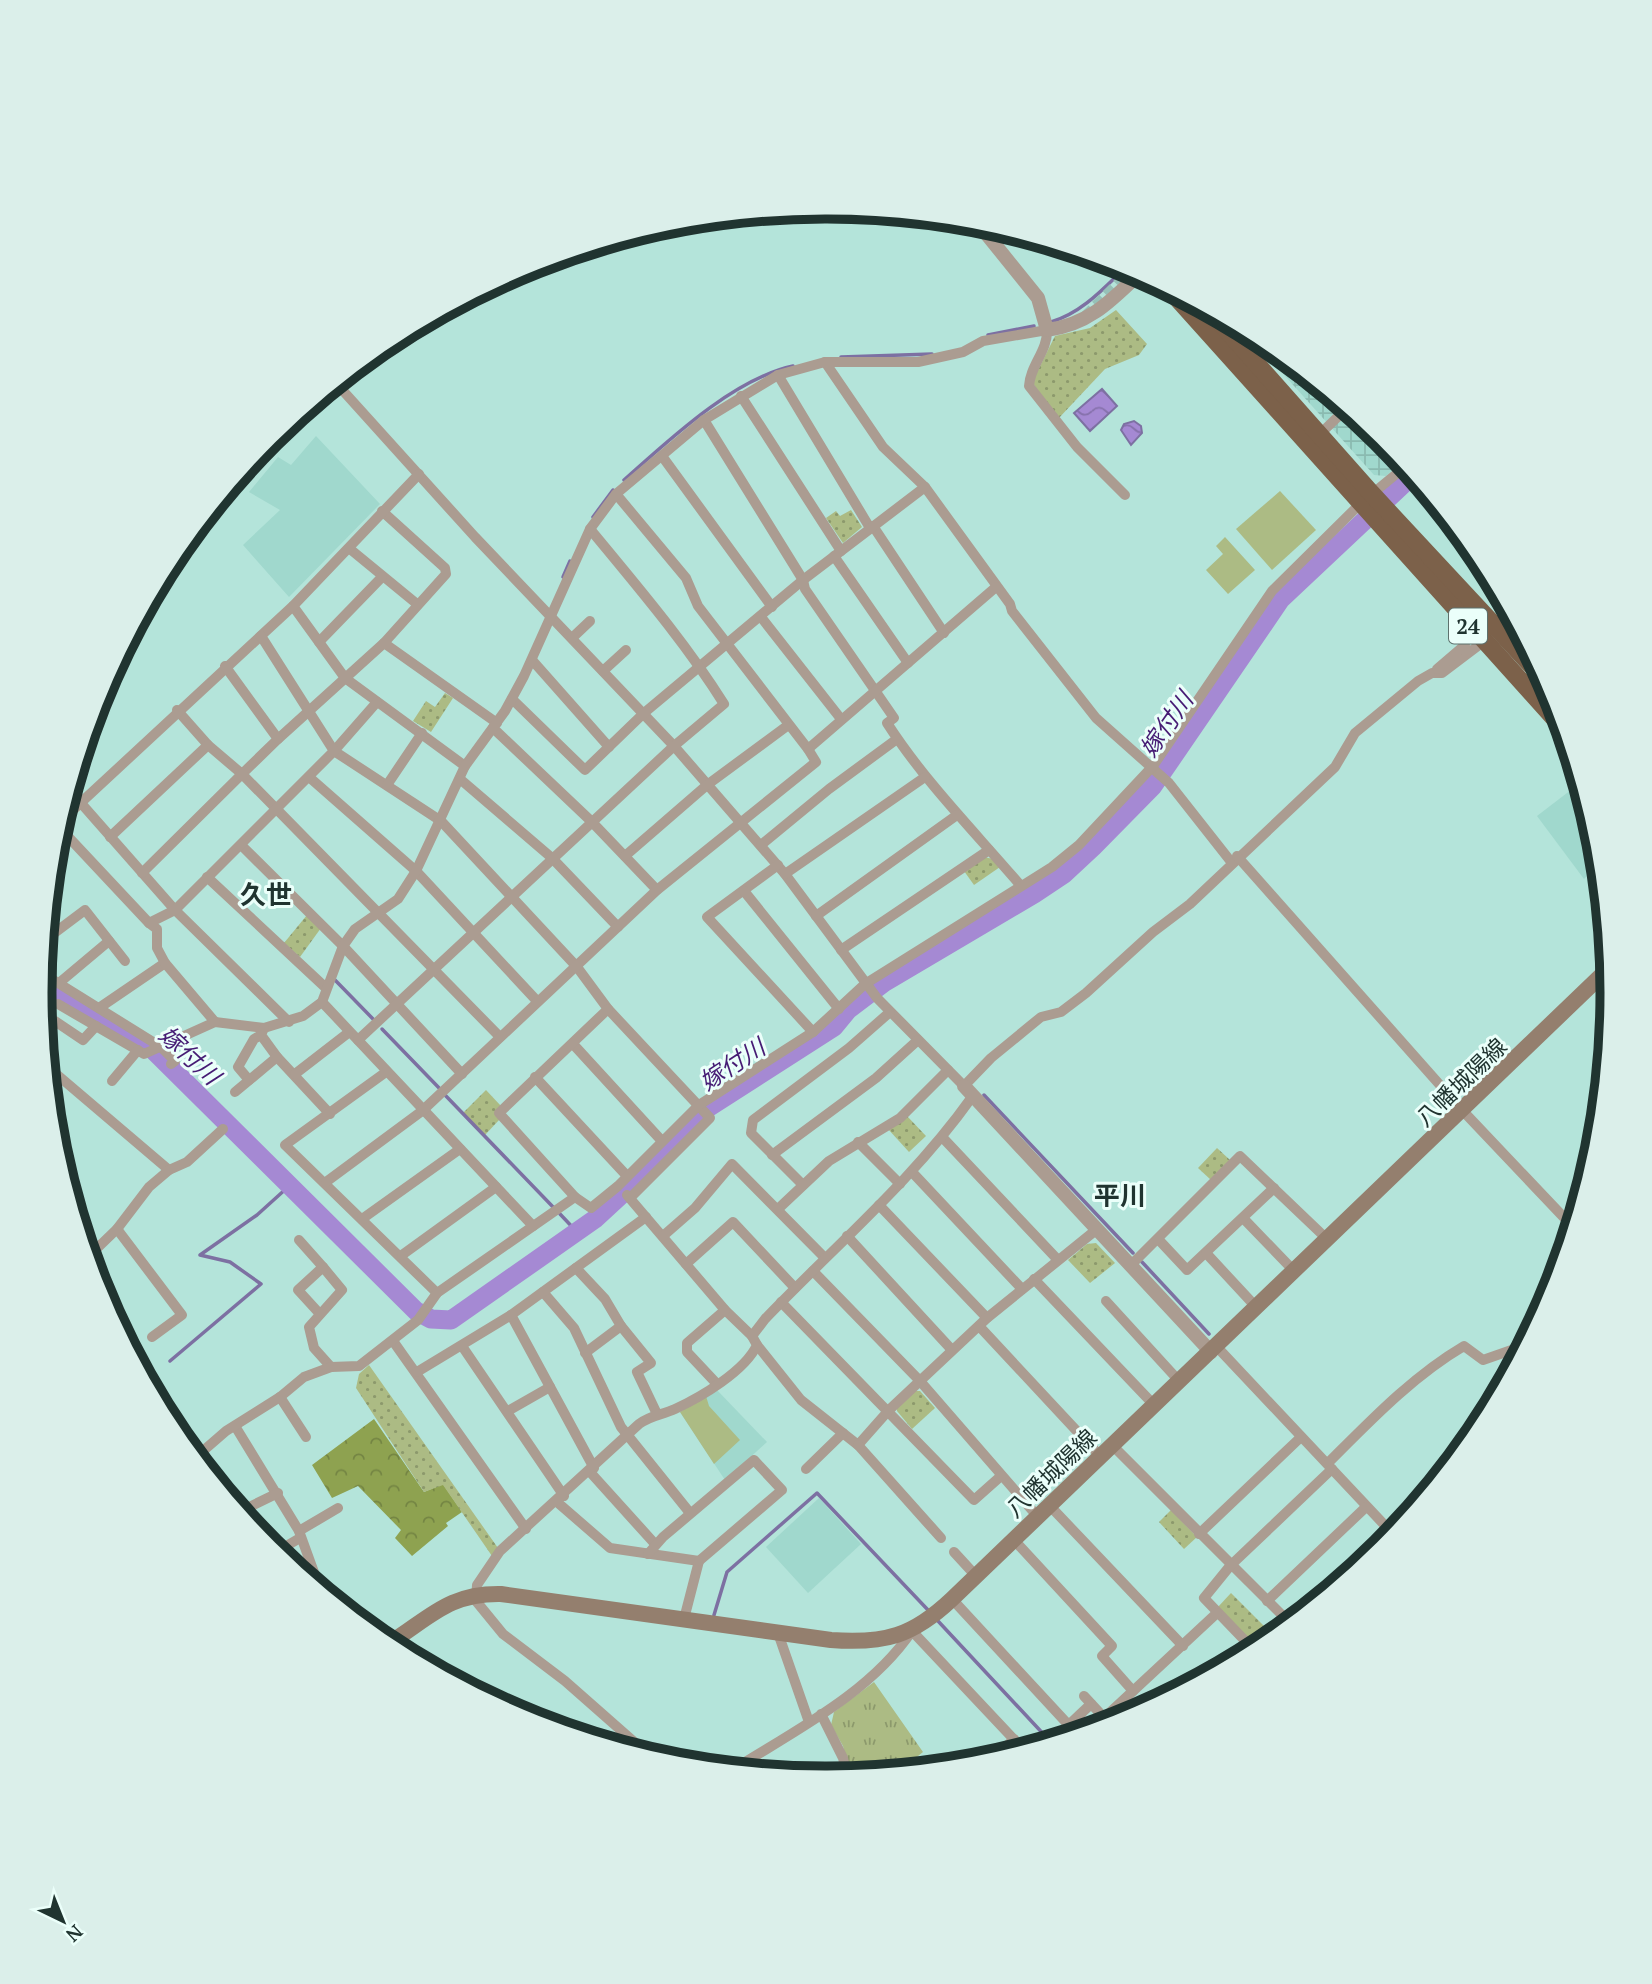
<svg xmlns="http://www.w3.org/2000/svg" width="1652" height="1984" font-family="'PT Serif','Noto Sans JP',serif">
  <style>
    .built { fill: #a0d8cd }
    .industrial { fill: url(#industrial-grid) }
    .grass { fill: url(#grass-tufts) }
    .forest { fill: url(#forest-crowns) }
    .park { fill: url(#park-dots) }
    .pitch { fill: #acbb84 }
    .water { fill: url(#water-waves); stroke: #7d70a2; stroke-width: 2 }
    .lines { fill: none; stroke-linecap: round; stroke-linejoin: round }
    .stream { stroke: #7d70a2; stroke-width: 3.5 }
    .river { stroke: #a589d3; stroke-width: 19 }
    .minor-tunnel { stroke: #96c1b8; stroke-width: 10; stroke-dasharray: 10 5; stroke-linecap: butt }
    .minor { stroke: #ab9c91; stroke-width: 10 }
    .tertiary { stroke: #ab9c91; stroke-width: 14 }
    .secondary { stroke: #947f6e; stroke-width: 16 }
    .trunk { stroke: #7c614a; stroke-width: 18 }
    .labels { text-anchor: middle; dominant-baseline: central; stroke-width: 6; stroke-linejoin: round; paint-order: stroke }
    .shield { fill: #ebfffa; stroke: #5d716d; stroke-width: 2 }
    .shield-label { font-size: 21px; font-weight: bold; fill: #203430 }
    .street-label { font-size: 23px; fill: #203430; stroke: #ebfffa }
    .water-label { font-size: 24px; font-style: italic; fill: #461c74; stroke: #ebfffa }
    .quarter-label { font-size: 26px; font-weight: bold; fill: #203430; stroke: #ebfffa }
    .rim { fill: none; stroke: #203430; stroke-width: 9 }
  </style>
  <defs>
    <pattern id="industrial-grid" width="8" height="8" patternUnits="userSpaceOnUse" patternTransform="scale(1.75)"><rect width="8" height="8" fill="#a0d8cd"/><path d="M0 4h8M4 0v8" fill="none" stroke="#8abab0"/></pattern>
    <pattern id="grass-tufts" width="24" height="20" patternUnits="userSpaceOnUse" patternTransform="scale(1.75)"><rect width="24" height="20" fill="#acbb84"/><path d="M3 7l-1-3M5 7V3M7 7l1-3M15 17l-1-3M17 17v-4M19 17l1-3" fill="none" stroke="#8c996c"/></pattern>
    <pattern id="forest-crowns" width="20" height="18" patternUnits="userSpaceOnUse" patternTransform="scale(1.75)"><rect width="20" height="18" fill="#8ea250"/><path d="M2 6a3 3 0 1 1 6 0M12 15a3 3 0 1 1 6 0" fill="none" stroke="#748543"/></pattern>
    <pattern id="park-dots" width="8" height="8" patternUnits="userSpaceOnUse" patternTransform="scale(1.75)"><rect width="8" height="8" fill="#acbb84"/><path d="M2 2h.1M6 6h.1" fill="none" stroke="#8c996c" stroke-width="1.8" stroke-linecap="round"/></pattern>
    <pattern id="water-waves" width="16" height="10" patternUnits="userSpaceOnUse" patternTransform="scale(1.75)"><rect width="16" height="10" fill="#a589d3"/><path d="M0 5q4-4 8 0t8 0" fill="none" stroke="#8671ac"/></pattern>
  </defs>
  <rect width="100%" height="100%" fill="#b4e4da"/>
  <g class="built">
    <polygon points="316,436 380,504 289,597 243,545 280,510 249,492 278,457 291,465"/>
    <polygon points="1580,783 1597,839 1599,864 1584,879 1537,816"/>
    <polygon points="716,1389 767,1442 725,1480 680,1412"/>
    <polygon points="819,1498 861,1544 808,1593 766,1547"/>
  </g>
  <polygon class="industrial" points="1242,328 1263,339 1382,437 1402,462 1386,476 1374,475"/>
  <polygon class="grass" points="874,1682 923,1752 901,1770 850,1775 843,1746 831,1725 834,1712"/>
  <polygon class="forest" points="374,1419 424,1492 443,1484 462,1512 446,1523 448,1526 412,1556 395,1538 401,1530 358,1486 332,1498 312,1465"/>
  <g class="park">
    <polygon points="1116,310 1147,344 1139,355 1105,369 1058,419 1032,382 1055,336 1090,328"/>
    <polygon points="851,510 862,527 843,543 826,518 836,511 840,516"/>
    <polygon points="445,693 453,698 431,732 413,721 426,701 435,707"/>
    <polygon points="984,857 993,859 1000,867 974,885 964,871"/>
    <polygon points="307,915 321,928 300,957 284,943"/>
    <polygon points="486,1090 501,1106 500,1119 485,1135 463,1113"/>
    <polygon points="907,1116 926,1136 909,1152 888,1129"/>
    <polygon points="1217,1148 1230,1160 1211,1180 1198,1168"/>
    <polygon points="1096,1243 1115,1263 1090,1283 1068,1260 1087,1244"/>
    <polygon points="369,1365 498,1548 492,1556 443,1485 424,1492 356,1388 359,1374"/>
    <polygon points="914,1391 920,1391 935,1408 912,1429 897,1411 897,1406"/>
    <polygon points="1171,1510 1197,1537 1184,1549 1159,1522"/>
    <polygon points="1231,1593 1268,1630 1256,1642 1250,1642 1217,1608"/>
  </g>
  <g class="pitch">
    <polygon points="1280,491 1316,530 1272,570 1236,529"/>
    <polygon points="1225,537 1255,570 1228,594 1206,570 1223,554 1216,546"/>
    <polygon points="706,1396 709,1406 740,1440 714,1464 680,1412"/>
  </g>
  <g class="water">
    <polygon points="1102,389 1117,406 1090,431 1074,413"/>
    <polygon points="1134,421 1141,426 1142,433 1131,445 1121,430 1124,424"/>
  </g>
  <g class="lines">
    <g class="stream">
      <path d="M 1051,322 C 1082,313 1104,288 1127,266"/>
      <polyline points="988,335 1034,326"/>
      <polyline points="841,357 932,354"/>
      <path d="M 624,480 C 669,440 733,379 793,366"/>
      <polyline points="593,517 613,490"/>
      <polyline points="563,577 570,561"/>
      <polyline points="335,980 374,1020"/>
      <polyline points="382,1029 441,1090"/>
      <polyline points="445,1095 554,1208"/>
      <polyline points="984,1095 1133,1253"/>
      <polyline points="560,1214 577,1232"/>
      <polyline points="1142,1262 1209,1334"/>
      <polyline points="170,1361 261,1284 230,1262 200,1255 257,1215 288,1187"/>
      <polyline points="714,1615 727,1572 817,1493 928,1610"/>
      <polyline points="938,1621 1048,1739"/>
    </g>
    <polyline class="river" points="41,984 151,1048 416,1311 431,1319 451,1320 595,1219 634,1183 700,1113 834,1027 848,1010 885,982 1034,894 1064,874 1093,847 1153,786 1281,599 1413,475"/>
    <polyline class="minor-tunnel" points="1085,316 1132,269"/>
    <g class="minor">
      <polyline points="825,362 883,447 925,487 1010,604 1012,611 1096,718 1169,783 1232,863"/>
      <polyline points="778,375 870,528"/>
      <polyline points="336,383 475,537 674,746 785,874 877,998 964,1086 991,1058 1041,1017 1061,1012 1086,993 1153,932 1190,904 1335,767 1355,733 1418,681 1432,673 1442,673 1483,642"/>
      <polyline points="741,396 841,551"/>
      <path d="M 704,420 L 803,580 L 805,589 L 894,718 L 887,723 C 925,782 975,832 1021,886"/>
      <polyline points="1320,434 1347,408"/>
      <polyline points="662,456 772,607"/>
      <polyline points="616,494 686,578 698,606 808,749 996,587"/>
      <polyline points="1372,494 1406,466"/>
      <polyline points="873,526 944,633"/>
      <polyline points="350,549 417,604"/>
      <polyline points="834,556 908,663"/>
      <polyline points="293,606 345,678 465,766"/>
      <polyline points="1507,611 1509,610"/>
      <polyline points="761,617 841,719"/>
      <polyline points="1499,631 1513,619"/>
      <polyline points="572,638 590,621"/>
      <polyline points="319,642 382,577"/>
      <polyline points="384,643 497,723"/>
      <polyline points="532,660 609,747"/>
      <polyline points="1437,669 1465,645"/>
      <polyline points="603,671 626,650"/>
      <polyline points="512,699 585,770 644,713 803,580 925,487"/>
      <polyline points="377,702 334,751 441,821 577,967 608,1009 710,1118 630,1198"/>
      <polyline points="177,710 208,745"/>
      <polyline points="493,728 592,822 657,890"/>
      <polyline points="278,739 384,643 446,574 445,568 382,511"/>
      <polyline points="309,777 416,871 537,1001"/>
      <polyline points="460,779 552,858 618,927"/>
      <polyline points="387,785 422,733"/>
      <polyline points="80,802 175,910 289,1022"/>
      <polyline points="61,821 293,606 419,474"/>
      <polyline points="59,827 149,923"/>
      <polyline points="110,837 208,745 242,774 278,739 225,666"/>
      <polyline points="241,845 343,946 462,1074"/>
      <polyline points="761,845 829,789 897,739"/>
      <polyline points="625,856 707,785 787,726"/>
      <polyline points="1237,856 1463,1111 1572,1226"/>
      <polyline points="778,865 707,917 813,1032"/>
      <polyline points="142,873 242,774 500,1037"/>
      <polyline points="785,874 925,777"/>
      <polyline points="207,877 326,988"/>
      <polyline points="51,885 55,873 53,864"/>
      <polyline points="744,891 839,1009"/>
      <polyline points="816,916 957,815"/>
      <polyline points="45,940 85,910 125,961"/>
      <polyline points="841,950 989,850"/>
      <polyline points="42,973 161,1047 175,1061 171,1064"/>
      <polyline points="59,983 109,941"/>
      <polyline points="322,1002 533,1226"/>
      <path d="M 58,1004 L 144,1054 L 215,1022 L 264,1028 L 303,1016 L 322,1002 L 343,946 L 355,929 L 398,899 L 416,871 L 465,766 L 505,711 L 524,676 L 590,529 L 616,494 L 704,420 L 778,375 L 825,362 L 918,362 L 963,352 L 983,341 L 1047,330 C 1048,350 1030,366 1029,386 L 1077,447 L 1125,495"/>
      <polyline points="99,1008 165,963"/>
      <polyline points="46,1015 83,1040 96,1026"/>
      <polyline points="215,1022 165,963 157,948 157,929 149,923 175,910 334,751 261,636"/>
      <polyline points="264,1028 261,1035 277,1057 330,1114"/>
      <path d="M 358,1040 L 674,746 L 724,704 C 685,642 637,586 590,529"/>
      <polyline points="573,1044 661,1140"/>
      <polyline points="48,1067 169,1170"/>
      <polyline points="386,1072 285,1145 437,1293"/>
      <polyline points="295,1074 348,1033"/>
      <polyline points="535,1077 627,1176"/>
      <polyline points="249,1080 238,1067 254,1039 261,1035"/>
      <polyline points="112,1081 138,1050"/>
      <polyline points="235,1092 277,1057"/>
      <polyline points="943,1138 1058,1260"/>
      <polyline points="858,1142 900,1184"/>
      <polyline points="772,1155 876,1078 918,1040"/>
      <polyline points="912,1172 1022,1289"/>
      <polyline points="326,1182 422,1111 657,890 816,762 808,749"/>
      <polyline points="803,1185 751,1133 753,1120 849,1048 890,1012"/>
      <polyline points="627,1195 725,1310 752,1336"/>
      <polyline points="575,1197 499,1113 608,1009"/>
      <polyline points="879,1205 987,1318"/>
      <polyline points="778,1209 829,1161 900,1118 948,1070"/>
      <polyline points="1243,1218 1295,1272"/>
      <polyline points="362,1219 460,1149"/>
      <polyline points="117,1229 182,1315 152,1337"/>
      <polyline points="663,1236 695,1208 732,1164 825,1258"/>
      <polyline points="847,1236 952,1350"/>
      <polyline points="1158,1239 1187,1270 1274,1188"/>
      <polyline points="299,1240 323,1267"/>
      <polyline points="1206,1253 1257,1308"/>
      <polyline points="402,1255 496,1187"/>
      <polyline points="89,1256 117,1229 149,1187 169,1170 187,1162 223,1129"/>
      <polyline points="686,1264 733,1222 795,1288"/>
      <polyline points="1130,1266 1240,1156 1328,1240"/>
      <polyline points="576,1268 605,1299 621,1326"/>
      <polyline points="813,1271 920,1381 1038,1517"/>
      <polyline points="1034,1279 1155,1406"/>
      <polyline points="543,1292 574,1328 621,1427 690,1513"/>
      <polyline points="1106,1301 1180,1382"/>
      <polyline points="781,1302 974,1500 1001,1476"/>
      <polyline points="319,1313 298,1290 323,1267 342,1290 309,1327 314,1348 331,1367"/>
      <polyline points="511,1315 594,1468"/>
      <polyline points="979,1326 1101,1457"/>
      <polyline points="393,1341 526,1529"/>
      <polyline points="757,1345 801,1400 858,1445 889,1410 987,1318 1096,1230"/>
      <polyline points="462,1346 564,1496"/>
      <polyline points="1217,1347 1393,1534"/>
      <polyline points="585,1353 621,1326 651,1363 637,1372 657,1414"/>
      <polyline points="417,1372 511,1315 646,1217"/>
      <polyline points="717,1384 687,1352 687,1343 725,1310"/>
      <polyline points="280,1397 306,1437"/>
      <polyline points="508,1411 550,1387"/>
      <polyline points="235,1426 299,1531 320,1589"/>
      <polyline points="858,1445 941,1538"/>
      <polyline points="1113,1446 1290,1623"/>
      <polyline points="196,1457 226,1431 280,1397 304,1377 331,1367 359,1366 418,1320 437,1293 575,1197 591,1208 618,1186 699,1105 813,1032 865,984 1052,867 1079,845 1153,766 1272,591 1360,504"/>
      <path d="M 1329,1462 C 1371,1420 1413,1376 1464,1346 L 1483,1360 L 1523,1346"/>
      <polyline points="806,1469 843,1433"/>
      <polyline points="590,1472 655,1544"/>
      <polyline points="557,1502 610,1548 699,1561 684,1619"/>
      <polyline points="1050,1506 1183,1646"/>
      <polyline points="241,1511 278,1493"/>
      <polyline points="299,1531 338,1508"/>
      <polyline points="1199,1534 1301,1437"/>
      <polyline points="1014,1540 1112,1646 1102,1656 1133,1691"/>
      <polyline points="276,1552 300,1538"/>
      <polyline points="954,1552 976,1576"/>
      <polyline points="648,1554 663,1537 754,1460 782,1490 699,1561"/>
      <polyline points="952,1599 1076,1733"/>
      <polyline points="1267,1601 1366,1507"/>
      <polyline points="778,1633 809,1722"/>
      <polyline points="1253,1649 1204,1598 1230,1566 1332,1469"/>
      <polyline points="1250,1652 1285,1619"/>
      <polyline points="1084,1696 1109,1723"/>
      <polyline points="821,1714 843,1758 847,1776"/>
      <polyline points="1104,1718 1217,1613"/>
      <polyline points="1053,1740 1091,1704"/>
      <path d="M 649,1755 L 565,1681 L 503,1634 L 476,1601 L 477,1585 L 500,1551 L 639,1424 C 651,1415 662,1415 675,1409 C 701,1397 745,1371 757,1345 L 752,1336 L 765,1319 C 835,1246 913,1180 972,1097"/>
      <polyline points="994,1758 1014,1739"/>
      <path d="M 734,1769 C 796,1730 870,1693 912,1631 L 1023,1749"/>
    </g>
    <g class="tertiary">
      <path d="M 976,221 L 1038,298 L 1047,330 C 1088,325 1111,301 1140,273"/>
      <polyline points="964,1086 1211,1352"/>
    </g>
    <path class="secondary" d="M 388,1644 C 430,1618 448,1593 501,1594 L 831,1640 C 885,1644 913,1636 952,1599 L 1609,968"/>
    <g class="trunk">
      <polyline points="1168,288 1563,728"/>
      <polyline points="1209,310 1372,494 1546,681"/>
    </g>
  </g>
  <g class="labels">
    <rect class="shield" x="1449" y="608.5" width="38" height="35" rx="5"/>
    <g class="shield-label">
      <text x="1468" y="626">24</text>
    </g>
    <g class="street-label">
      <text transform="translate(1461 1082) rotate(-44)">八幡城陽線</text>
      <text transform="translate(1051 1473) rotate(-44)">八幡城陽線</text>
    </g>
    <g class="water-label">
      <text transform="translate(1166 724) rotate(-55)">嫁付川</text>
      <text transform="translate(190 1055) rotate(43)">嫁付川</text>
      <text transform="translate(732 1064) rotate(-33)">嫁付川</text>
    </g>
    <g class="quarter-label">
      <text x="266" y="894">久世</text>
      <text x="1120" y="1195">平川</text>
    </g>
  </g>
  <path d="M0 0H1652V1984H0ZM825 219H827A773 773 0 0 1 1600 992V993A773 773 0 0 1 827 1766H825A773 773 0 0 1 52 993V992A773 773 0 0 1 825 219Z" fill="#dbefea" fill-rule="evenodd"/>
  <path class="rim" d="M825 219H827A773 773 0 0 1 1600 992V993A773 773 0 0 1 827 1766H825A773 773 0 0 1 52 993V992A773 773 0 0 1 825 219Z"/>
  <g transform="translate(63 1921) rotate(137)" stroke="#ebfffa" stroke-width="5" paint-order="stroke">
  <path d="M0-5L12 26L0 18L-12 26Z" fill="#203430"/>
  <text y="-10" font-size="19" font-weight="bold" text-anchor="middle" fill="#203430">N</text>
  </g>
</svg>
